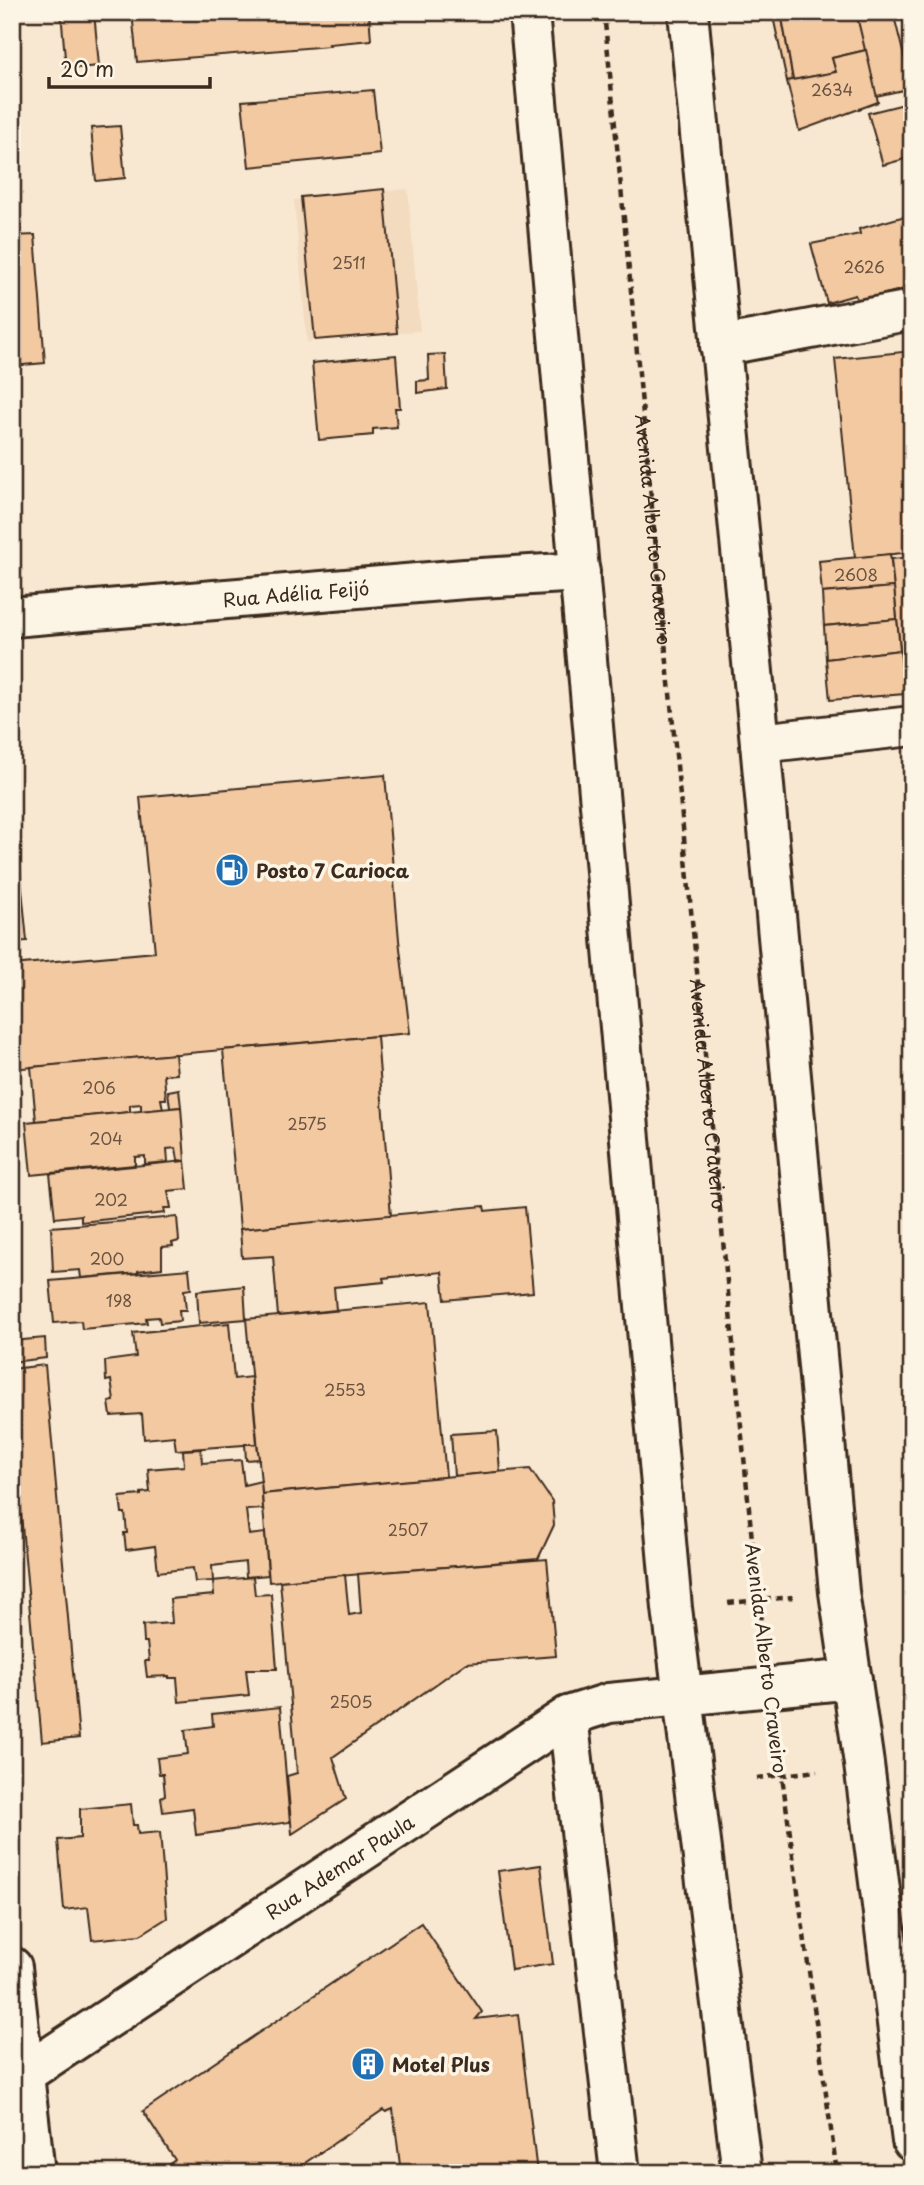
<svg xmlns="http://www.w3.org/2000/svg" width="924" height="2185" font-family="'Playpen Sans',sans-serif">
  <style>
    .built { fill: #f3dbc0 }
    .building { fill: #f3c9a2; stroke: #3b2a1e; stroke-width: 2 }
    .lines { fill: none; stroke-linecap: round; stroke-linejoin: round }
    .street-casing { stroke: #3b2a1e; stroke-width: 44 }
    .primary-casing { stroke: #3b2a1e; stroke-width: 44 }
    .path { stroke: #3b2a1e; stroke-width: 4.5; stroke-dasharray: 7 5; stroke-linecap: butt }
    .street { stroke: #fcf5e5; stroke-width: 38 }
    .primary { stroke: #fcf5e5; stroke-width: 38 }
    .labels { text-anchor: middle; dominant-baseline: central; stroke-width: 7; stroke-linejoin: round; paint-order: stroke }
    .number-label { font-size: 16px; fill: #69523f }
    .street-label { font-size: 19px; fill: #3b2a1e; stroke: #fcf5e5 }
    .poi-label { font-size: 19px; font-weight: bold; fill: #3b2a1e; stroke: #fcf5e5; text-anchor: start }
  </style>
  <rect width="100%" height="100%" fill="#f9e8d1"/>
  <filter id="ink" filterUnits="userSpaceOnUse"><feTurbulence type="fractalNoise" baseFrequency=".0143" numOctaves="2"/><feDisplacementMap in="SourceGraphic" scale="14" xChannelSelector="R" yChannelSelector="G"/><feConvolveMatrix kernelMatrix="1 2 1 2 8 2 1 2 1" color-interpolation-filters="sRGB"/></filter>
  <g filter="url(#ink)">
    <polygon class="built" points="408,189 420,331 307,342 294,200"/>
    <g class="building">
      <polygon points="61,12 94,12 99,66 66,69"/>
      <polygon points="132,12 369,12 371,40 329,44 330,46 137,62"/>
      <polygon points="772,12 781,12 793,80 787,81"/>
      <polygon points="781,12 856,12 866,50 832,58 836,72 793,80"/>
      <polygon points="856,12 893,12 912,88 876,96"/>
      <polygon points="866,50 878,102 799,131 787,81 836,72 832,58"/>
      <polygon points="373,90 380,154 249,167 242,101"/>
      <polygon points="912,102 912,157 883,165 868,113"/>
      <polygon points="120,126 125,178 96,181 91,128"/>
      <polygon points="384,189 397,333 315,340 301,197"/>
      <polygon points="912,214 912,287 858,301 855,295 827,303 811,244 860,234 859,229"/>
      <polygon points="35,235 45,363 12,366 12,236"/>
      <polygon points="912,351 912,552 855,558 835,359"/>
      <polygon points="445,354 447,389 417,393 417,381 429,380 428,355"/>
      <polygon points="396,355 400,408 395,408 397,427 373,429 373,435 319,440 312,363"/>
      <polygon points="890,554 894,587 822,593 819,561"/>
      <polygon points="912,557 912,687 904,688 891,559"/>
      <polygon points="894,587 897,619 824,626 822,593"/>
      <polygon points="897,619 900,650 826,659 824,626"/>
      <polygon points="900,650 905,694 830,700 826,659"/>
      <polygon points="385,775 399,940 410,1033 12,1069 12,965 155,952 140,797"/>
      <polygon points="12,784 27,941 12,942"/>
      <polygon points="377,1036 391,1216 240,1229 223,1050"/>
      <polygon points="175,1054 177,1074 164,1075 166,1099 161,1099 163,1109 141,1111 141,1104 130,1105 130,1112 36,1121 31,1067"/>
      <polygon points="179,1089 181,1107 170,1108 168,1091"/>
      <polygon points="181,1107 185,1161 178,1160 176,1148 167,1149 168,1162 145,1164 145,1156 135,1157 135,1165 31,1175 26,1122"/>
      <polygon points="185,1161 188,1189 168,1191 171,1208 164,1208 165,1213 81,1222 81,1215 55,1218 50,1174"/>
      <polygon points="484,1206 485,1211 525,1207 533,1292 445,1300 442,1272 383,1278 384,1282 334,1287 336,1310 278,1316 273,1256 242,1258 240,1229"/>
      <polygon points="177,1217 179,1241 172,1243 173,1246 162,1247 162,1268 138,1271 138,1273 81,1278 80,1270 53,1272 51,1227"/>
      <polygon points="189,1269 191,1289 184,1290 186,1310 179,1310 180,1321 160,1323 159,1317 146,1318 147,1323 82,1329 81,1321 54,1323 50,1281"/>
      <polygon points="244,1286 246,1319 199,1323 197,1291"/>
      <polygon points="430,1302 446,1477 262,1494 246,1319"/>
      <polygon points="229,1323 234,1379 251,1377 257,1444 176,1450 174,1436 144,1439 142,1414 111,1416 109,1402 114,1401 111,1380 106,1381 105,1361 136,1357 133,1333"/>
      <polygon points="45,1338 46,1358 12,1362 12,1341"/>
      <polygon points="45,1365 79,1738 42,1742 12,1418 12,1369"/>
      <polygon points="497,1431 500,1472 454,1476 451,1434"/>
      <polygon points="245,1444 257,1444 259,1459 246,1460"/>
      <polygon points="201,1449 202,1463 241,1460 244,1485 261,1481 263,1509 246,1510 249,1535 265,1533 268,1575 246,1577 245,1562 229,1564 212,1566 213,1581 195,1582 193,1568 158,1572 155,1546 126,1550 124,1533 127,1533 125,1513 122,1513 120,1497 141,1495 141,1493 150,1492 148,1469 184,1466 183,1450"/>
      <polygon points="530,1469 552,1501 554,1525 538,1559 269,1582 262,1494"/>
      <polygon points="547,1559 556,1656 466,1663 333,1757 346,1799 292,1834 287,1776 297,1773 280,1581 345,1575 349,1615 361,1613 358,1574"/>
      <polygon points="253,1577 255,1595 271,1594 277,1669 246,1669 249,1695 179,1702 177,1678 169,1678 169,1676 147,1677 145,1661 149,1661 147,1642 144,1642 143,1625 172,1623 170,1599 214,1595 213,1581"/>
      <polygon points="280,1707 290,1822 196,1835 193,1808 163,1812 161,1797 165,1795 163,1774 159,1774 157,1758 188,1754 185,1730 213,1726 212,1714"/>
      <polygon points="131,1804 133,1825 137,1825 138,1834 160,1832 167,1918 140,1935 92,1940 88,1907 64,1910 58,1840 80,1838 80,1809"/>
      <polygon points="541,1865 553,1964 511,1970 498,1871"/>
      <polygon points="421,1923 482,2012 476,2019 518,2014 537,2173 401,2173 393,2109 386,2112 383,2110 290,2173 157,2173 175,2160 143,2111"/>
    </g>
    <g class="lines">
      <defs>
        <g id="street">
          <polyline points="720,346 912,310"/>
          <path id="s2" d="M 12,617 L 465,579 L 580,572"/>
          <polyline points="760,743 912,726"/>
          <polyline points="568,1716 620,2173"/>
          <polyline points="12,1967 35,2173"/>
          <path id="s3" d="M 12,2082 L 568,1716 L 609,1703 L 682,1696"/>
        </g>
        <g id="primary">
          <polyline points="529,12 672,1608 742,2173"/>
          <polyline points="688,12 760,743 839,1592 864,1764 912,2141"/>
          <polyline points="682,1696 852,1679"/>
        </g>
      </defs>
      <use href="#street" class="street-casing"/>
      <use href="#primary" class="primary-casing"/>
      <g class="path">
        <path id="s1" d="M 604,12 L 756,1581 L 765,1641"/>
        <polyline points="728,1603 793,1597"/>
        <polyline points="776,1733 837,2173"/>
        <polyline points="757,1778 817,1771"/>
      </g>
      <use href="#street" class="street"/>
      <use href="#primary" class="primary"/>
    </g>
  </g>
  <defs>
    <symbol id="fuel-disc" viewBox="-11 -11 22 22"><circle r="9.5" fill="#1f6fb2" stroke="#fcf5e5"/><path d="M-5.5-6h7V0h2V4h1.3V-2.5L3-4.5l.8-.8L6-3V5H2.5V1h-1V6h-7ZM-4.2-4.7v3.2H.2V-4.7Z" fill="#fff"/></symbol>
    <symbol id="building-disc" viewBox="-11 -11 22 22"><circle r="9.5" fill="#1f6fb2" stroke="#fcf5e5"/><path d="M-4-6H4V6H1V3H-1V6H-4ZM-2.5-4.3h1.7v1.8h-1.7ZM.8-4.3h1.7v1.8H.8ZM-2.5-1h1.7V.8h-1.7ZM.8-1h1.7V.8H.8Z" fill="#fff"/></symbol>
  </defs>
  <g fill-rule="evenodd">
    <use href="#fuel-disc" x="213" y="851" width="38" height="38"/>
    <use href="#building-disc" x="349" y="2045" width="38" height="38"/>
  </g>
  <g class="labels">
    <g class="number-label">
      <text x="832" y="89">2634</text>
      <text x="349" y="262">2511</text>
      <text x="864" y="266">2626</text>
      <text x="856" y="574">2608</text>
      <text x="99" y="1087">206</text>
      <text x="307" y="1123">2575</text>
      <text x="106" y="1138">204</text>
      <text x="111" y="1199">202</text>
      <text x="107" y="1258">200</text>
      <text x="119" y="1300">198</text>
      <text x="345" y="1389">2553</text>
      <text x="408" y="1529">2507</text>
      <text x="351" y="1701">2505</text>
    </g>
    <g class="street-label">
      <text stroke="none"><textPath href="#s1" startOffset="520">Avenida Alberto Craveiro</textPath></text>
      <text stroke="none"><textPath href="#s2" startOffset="285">Rua Adélia Feijó</textPath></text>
      <text stroke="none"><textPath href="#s1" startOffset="1087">Avenida Alberto Craveiro</textPath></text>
      <text transform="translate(767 1658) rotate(83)">Avenida Alberto Craveiro</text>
      <text stroke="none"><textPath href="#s3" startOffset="392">Rua Ademar Paula</textPath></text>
    </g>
    <g class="poi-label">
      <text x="256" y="870">Posto 7 Carioca</text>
      <text x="392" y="2064">Motel Plus</text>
    </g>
  </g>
  <rect width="924" height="2185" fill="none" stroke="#fcf5e5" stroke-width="42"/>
  <rect x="21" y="21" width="882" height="2143" fill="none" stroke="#3b2a1e" stroke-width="2.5" filter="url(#ink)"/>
  <path d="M49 77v10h161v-10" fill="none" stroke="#3b2a1e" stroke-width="3.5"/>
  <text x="60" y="77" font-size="21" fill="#3b2a1e" stroke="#fcf5e5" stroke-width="5" paint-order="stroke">20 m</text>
</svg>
